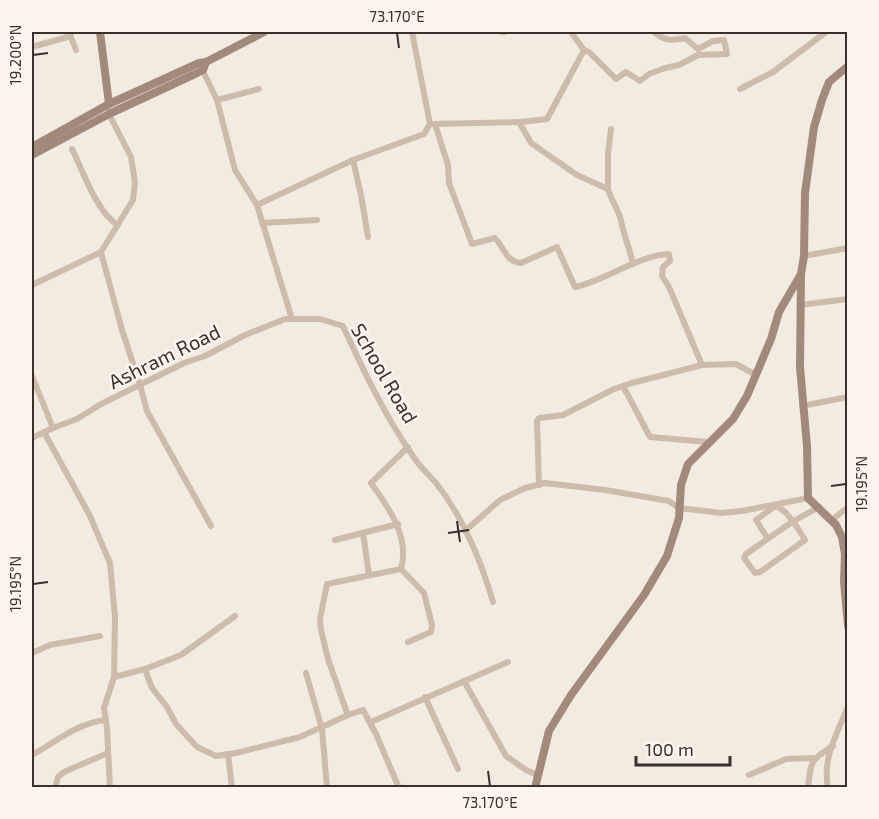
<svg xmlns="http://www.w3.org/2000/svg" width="879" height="819" font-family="'Exo 2',sans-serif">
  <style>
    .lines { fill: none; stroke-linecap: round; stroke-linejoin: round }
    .street { stroke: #cdbbab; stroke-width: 6 }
    .secondary { stroke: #a18a7c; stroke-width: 8 }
    .ticks { fill: none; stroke: #3b302a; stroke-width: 2 }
    .labels { text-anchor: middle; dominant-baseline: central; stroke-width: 5; stroke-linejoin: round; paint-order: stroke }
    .street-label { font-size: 20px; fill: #3b302a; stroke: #fbf5ed }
    .neatline { fill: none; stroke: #3b302a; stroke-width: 2 }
    .ticks-label { font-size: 15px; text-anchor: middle; fill: #3b302a }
  </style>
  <rect width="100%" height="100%" fill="#f4ebe0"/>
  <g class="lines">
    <g class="street">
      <polyline points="69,32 76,50"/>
      <polyline points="501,32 505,32"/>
      <polyline points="32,47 71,36"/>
      <path d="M 584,50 L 589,52 L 616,79 L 626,72 L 640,81 L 649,74 L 665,68 L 679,65 L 698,55 L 727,54 L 724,40 L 713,41 L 698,49 L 685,38 C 672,41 664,41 654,32"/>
      <polyline points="201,67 217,100 235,170 257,205 292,319"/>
      <polyline points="740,89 773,72 826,32"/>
      <polyline points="217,100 259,89"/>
      <path d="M 519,122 L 531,143 L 577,175 L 608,189 C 611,200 619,210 621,221 C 624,235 630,250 633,264"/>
      <polyline points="433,124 521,122 547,119 584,50 571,32"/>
      <path d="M 435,124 L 448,165 L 449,183 L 472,244 L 495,238 C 504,247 506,262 521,263 L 557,247 L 575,287 C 607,280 636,256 669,254 L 670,261 L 663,267 L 662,276 L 669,287 L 702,365 L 736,364 L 756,375"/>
      <path d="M 72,149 C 83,171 97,213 118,225"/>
      <polyline points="353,160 361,195 368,237"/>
      <polyline points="608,189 608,154 611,129"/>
      <polyline points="257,205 353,160 424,134 430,124 412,32"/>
      <polyline points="262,223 317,220"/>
      <polyline points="101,252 122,330 140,385 147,411 211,526"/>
      <polyline points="804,256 848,248"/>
      <polyline points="32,285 101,252 133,200 135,182 131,157 109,114 109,111"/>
      <polyline points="800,305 848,299"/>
      <polyline points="32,376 53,428"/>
      <polyline points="623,386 650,437 708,442"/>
      <polyline points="802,406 848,397"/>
      <polyline points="44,432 90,516 110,563 115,617 114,677 104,708 107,728 110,788"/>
      <path d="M 32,438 L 53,428 L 77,419 L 101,404 L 184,363 L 205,356 L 245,335 L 285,319 L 320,319 L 343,326 C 364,372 386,418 415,459 C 421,468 429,475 436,483 C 463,517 481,561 493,602"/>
      <polyline points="539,485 537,421 539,418 563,415 614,389 632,383 702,365"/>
      <polyline points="832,520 848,507"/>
      <polyline points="465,531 500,500 525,488 545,483 605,490 669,501 679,508 721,513 742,511 808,498"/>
      <polyline points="363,533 369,575"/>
      <path d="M 768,539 L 756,520 L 775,506 C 787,509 797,528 804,538 L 805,540 L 760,572 L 755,573 L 744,558 L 746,554 L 792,522 L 819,507"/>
      <polyline points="335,540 398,524"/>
      <polyline points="401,569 424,593 432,625 431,632 408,642"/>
      <polyline points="32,653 50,645 100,636"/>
      <polyline points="145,669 152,688 167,707 176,724 197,747 216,756 236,753 300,737 348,715"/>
      <polyline points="306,673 322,729 327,788"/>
      <polyline points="114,677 145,669 181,655 235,616"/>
      <polyline points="464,681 506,756 526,770 538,775"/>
      <polyline points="425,697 458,769"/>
      <polyline points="371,722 508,662"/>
      <polyline points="228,754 232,788"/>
      <path d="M 32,755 C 56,742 77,723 106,720"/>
      <polyline points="749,775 786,759 814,758"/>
      <polyline points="55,788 58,777 64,772 108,753"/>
      <path d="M 399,788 L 376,734 L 363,710 L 348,715 L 346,710 L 328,659 L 321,630 L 320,619 L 327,584 L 401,569 C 410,537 389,508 371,483 L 408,447"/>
      <path d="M 808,788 C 811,760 810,761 833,746"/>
      <path d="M 828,788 C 822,759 837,733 848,707"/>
    </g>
    <g class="secondary">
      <polyline points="100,32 109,104"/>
      <polyline points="32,147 109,104 199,63 206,62 264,32"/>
      <polyline points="32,155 109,114 195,74 203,70 206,62"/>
      <polyline points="801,274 800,367 807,446 808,498 836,525 842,537 845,554 844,582 848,626"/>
      <polyline points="535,788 549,731 571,695 644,595 667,556 679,518 681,485 688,464 733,419 747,396 771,339 779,312 801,274 804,256 805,193 814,127 822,100 829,82 848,66"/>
    </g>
  </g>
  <path class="ticks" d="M 397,33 L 399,48M 33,55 L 48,53M 831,486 L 846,484M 457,521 L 460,542M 448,533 L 469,530M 33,584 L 48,582M 488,771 L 490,786"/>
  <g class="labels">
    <g class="street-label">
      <text transform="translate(164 356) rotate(-26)">Ashram Road</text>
      <text transform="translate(385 373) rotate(60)">School Road</text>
    </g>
  </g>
  <rect width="879" height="819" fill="none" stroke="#fbf5ed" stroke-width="66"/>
  <path d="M636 756v9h94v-9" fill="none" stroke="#3b302a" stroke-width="3"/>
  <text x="645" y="756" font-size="18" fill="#3b302a" stroke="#fbf5ed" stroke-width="4.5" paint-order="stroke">100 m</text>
  <rect x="33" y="33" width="813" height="753" class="neatline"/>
  <g class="ticks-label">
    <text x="397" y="22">73.170°E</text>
    <text transform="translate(16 55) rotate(-90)" y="5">19.200°N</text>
    <text transform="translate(862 484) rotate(-90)" y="5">19.195°N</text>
    <text transform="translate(16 584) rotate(-90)" y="5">19.195°N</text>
    <text x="490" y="808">73.170°E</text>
  </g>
</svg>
